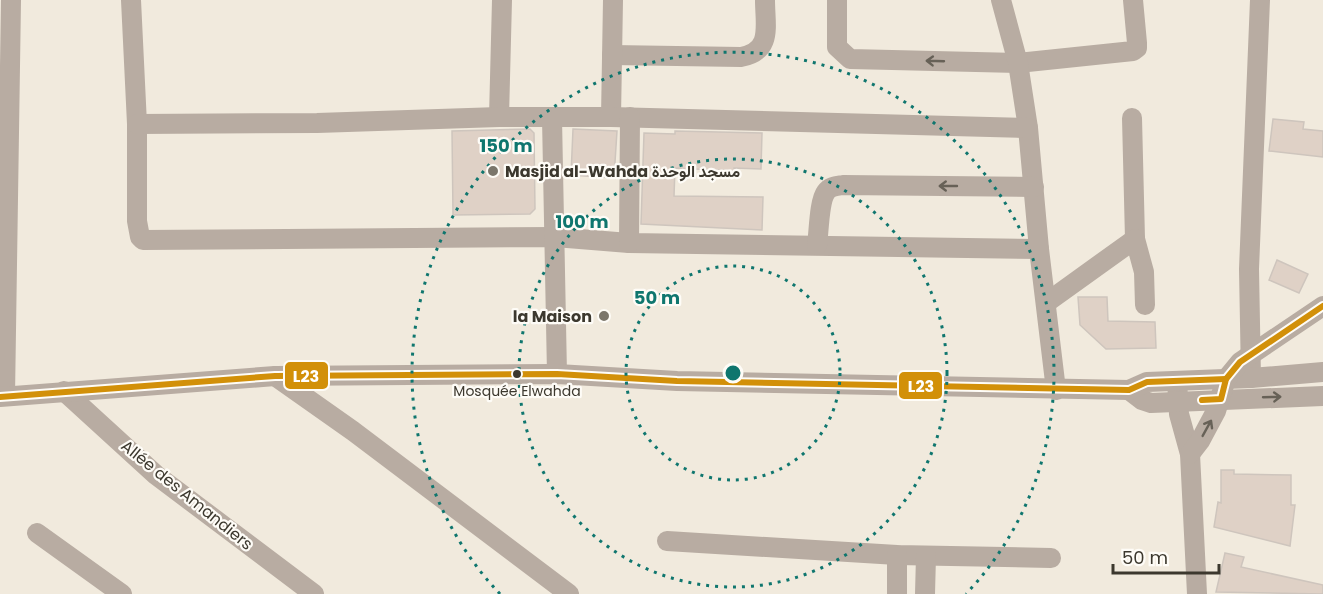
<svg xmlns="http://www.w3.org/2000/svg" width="1323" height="594" font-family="Poppins,Vazirmatn,sans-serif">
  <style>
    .building { fill: #dfd1c6; stroke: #cec5bd; stroke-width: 1.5 }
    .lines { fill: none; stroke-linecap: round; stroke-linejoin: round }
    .minor { stroke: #b8aca2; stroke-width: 20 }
    .bus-1-casing { stroke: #fefcf7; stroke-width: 10 }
    .bus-1 { stroke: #d29009; stroke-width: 6 }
    .oneway { stroke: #676157 }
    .ring { fill: none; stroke: #0f766e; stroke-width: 3; stroke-dasharray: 3 6 }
    .poi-dot { fill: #7b766b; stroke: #fefcf7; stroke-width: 2 }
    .bus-dot { fill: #3c382e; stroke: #fefcf7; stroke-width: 2 }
    .labels { text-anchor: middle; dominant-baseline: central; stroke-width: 4.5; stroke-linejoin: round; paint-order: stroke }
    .bus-label { font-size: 14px; fill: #3c382e; stroke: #fefcf7 }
    .poi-label { font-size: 16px; font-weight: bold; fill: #3c382e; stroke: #fefcf7; text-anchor: start }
    .street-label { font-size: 16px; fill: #3c382e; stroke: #fefcf7 }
    .centre { fill: #0f766e; stroke: #fefcf7; stroke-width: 3 }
    .ring-label { font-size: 18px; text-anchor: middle; font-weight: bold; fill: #0f766e; stroke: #fefcf7; stroke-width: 4.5; stroke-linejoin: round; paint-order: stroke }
    .line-badge { stroke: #fefcf7; stroke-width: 2 }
    .badge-label { font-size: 16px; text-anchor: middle; font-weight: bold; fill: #fff }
  </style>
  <rect width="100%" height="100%" fill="#f1eadd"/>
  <g class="building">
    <polygon points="1273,119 1304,122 1303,129 1323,131 1323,157 1269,151"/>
    <polygon points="530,129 534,133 535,209 530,214 453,215 452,131"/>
    <polygon points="573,129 617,131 614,178 571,175"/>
    <polygon points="675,131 762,133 761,169 734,168 734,171 675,168 674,196 763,197 762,230 641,224 644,133 675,134"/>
    <polygon points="1277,260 1308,274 1299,293 1269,280"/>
    <polygon points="1078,297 1107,297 1108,321 1155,322 1156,348 1106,349 1080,325"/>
    <polygon points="1221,470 1234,470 1234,474 1291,475 1291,505 1295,505 1290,546 1214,527 1218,502 1221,503"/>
    <polygon points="1225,553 1244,557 1241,567 1323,585 1323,594 1216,592"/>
  </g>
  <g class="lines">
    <g class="minor">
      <polyline points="131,0 137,124 137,221 140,237 143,240 555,237 629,243 1039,249"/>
      <polyline points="837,0 837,47 850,59 1018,63 1133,51 1137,48 1137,43 1133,0"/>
      <polyline points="1001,0 1018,63 1028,128 1039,249 1056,390"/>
      <path d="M 612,55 L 741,57 C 773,51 765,26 765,0"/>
      <polyline points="499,117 502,0"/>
      <polyline points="611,117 613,0"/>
      <polyline points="552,118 557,374"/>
      <polyline points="1132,118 1135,239"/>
      <polyline points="137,124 317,123 499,117 611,117 1028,128"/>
      <polyline points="629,243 630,117"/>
      <path d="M 817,245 C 819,232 819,201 826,192 C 830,186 837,186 843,185 L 1034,187"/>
      <polyline points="1046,303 1135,239 1144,272 1145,305"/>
      <polyline points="275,376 353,431 569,594"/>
      <polyline points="1251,378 1249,269 1260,0"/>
      <polyline points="1177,381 1179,414 1190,454 1197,594"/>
      <polyline points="1129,390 1142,400 1151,403 1323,396"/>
      <polyline points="64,391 156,475 314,594"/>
      <polyline points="5,396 11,0"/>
      <polyline points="0,397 275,376 557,374 677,381 1129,390 1147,382 1251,378 1323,372"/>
      <polyline points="1190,454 1200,441 1216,411 1226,379 1240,362 1323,306"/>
      <polyline points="37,533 122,594"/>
      <polyline points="667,541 897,555 1051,558"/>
      <polyline points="897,594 897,555"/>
      <polyline points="925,594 926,556"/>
    </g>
    <defs>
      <g id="bus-1">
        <polyline points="0,397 275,376 557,374 677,381 1129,390 1147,382 1226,379"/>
        <polyline points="1202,400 1221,399 1226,379 1240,362 1323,306"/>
      </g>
    </defs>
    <use href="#bus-1" class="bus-1-casing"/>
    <use href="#bus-1" class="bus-1"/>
  </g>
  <defs><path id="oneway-shaft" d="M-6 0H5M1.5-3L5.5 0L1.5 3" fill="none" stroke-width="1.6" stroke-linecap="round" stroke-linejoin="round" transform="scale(1.5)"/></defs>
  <g class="oneway">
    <use href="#oneway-shaft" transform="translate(935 61) rotate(-178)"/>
    <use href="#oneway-shaft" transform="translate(948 186) rotate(-180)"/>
    <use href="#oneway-shaft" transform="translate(1272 397) rotate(-2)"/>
    <use href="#oneway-shaft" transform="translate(1207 428) rotate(-61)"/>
  </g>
  <g class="ring">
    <circle cx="733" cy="373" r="107"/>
    <circle cx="733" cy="373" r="214"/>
    <path d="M500 594A321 321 0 1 1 966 594"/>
  </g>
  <g class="poi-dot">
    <circle cx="493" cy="171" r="6"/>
    <circle cx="604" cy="316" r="6"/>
  </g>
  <circle class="bus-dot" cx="517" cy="374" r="5"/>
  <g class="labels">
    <g class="bus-label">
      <text x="517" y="391">Mosquée Elwahda</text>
    </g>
    <g class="poi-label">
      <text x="505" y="171">Masjid al-Wahda مسجد الوحدة</text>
      <text x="592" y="316" text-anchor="end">la Maison</text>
    </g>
    <g class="street-label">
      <text transform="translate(187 495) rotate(39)">Allée des Amandiers</text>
    </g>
  </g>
  <circle cx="733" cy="373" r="9" class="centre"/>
  <g class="ring-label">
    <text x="506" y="152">150 m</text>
    <text x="582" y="228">100 m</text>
    <text x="657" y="304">50 m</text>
  </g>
  <g class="line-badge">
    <rect x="284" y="361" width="45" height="29" rx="6" fill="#d29009"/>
    <rect x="898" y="371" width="45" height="29" rx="6" fill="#d29009"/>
  </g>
  <g class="badge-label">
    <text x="306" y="382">L23</text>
    <text x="921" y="392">L23</text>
  </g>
  <path d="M1113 564v9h106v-9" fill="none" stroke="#3c382e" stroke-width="3"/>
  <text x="1122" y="564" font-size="18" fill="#3c382e" stroke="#fefcf7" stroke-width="4.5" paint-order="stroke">50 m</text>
</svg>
